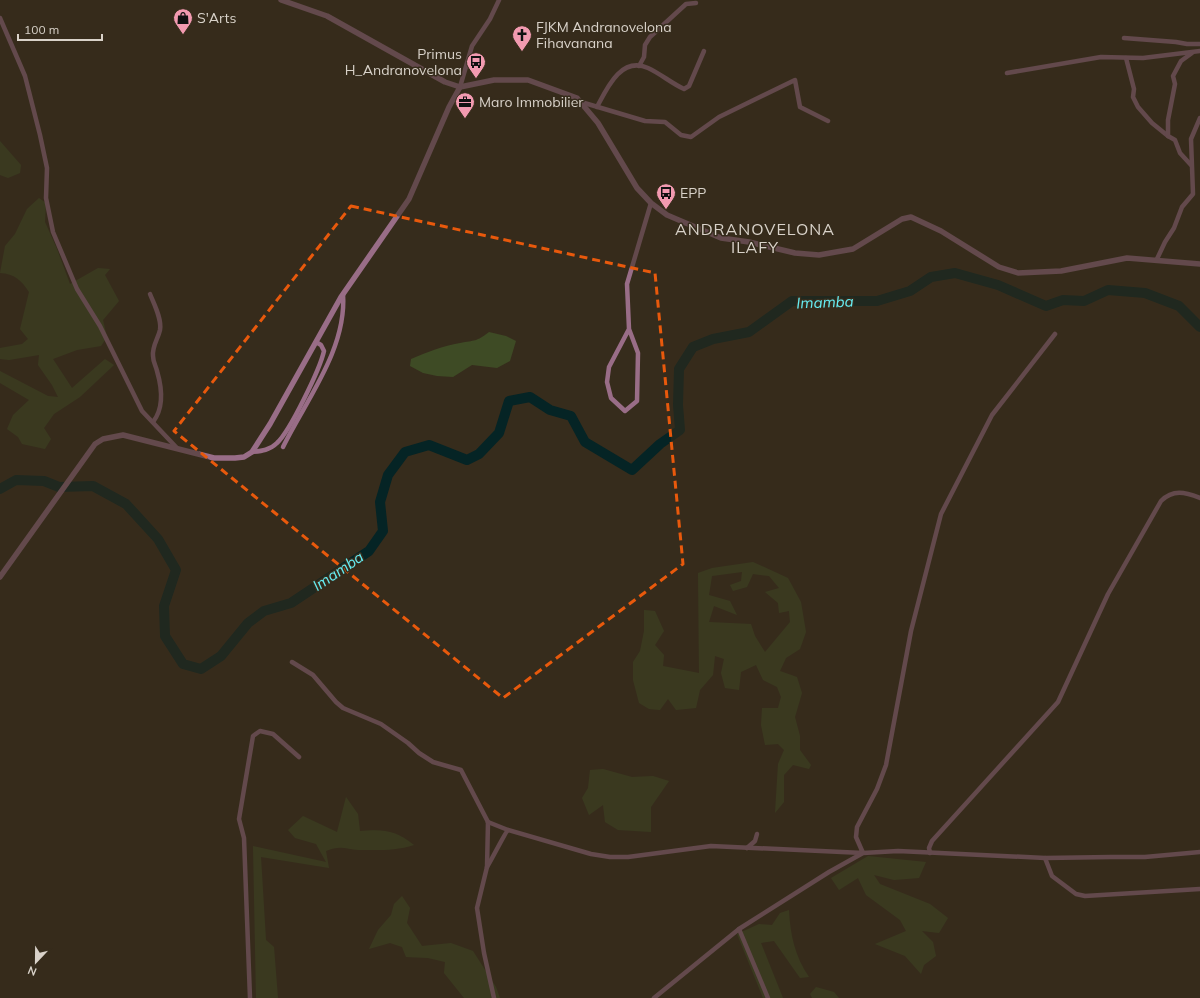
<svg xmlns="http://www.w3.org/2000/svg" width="1200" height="998" font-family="Mulish,sans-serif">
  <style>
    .green { fill: #3e4b25; fill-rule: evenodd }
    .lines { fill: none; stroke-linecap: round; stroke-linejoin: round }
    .river { stroke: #052425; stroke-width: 10 }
    .minor { stroke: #996d87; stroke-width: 4.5 }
    .tertiary { stroke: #996d87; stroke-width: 5.5 }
    .marked { fill: none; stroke: #e8590c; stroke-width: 3; stroke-dasharray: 8 5; stroke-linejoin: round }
    .labels { text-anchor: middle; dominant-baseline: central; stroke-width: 3; stroke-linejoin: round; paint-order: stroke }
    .poi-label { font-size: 14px; fill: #d9d2c9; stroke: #362c1c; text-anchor: start }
    .water-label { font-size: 15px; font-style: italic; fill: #66eef3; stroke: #362c1c }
    .quarter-label { font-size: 16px; letter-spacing: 1px; fill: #d9d2c9; stroke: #362c1c }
  </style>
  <rect width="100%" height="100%" fill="#362c1c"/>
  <g class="green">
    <polygon points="0,141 21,165 20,173 8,178 0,175"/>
    <path d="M 39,198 L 46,203 L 45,222 L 57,249 L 70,284 L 98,268 L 110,269 L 105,275 L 119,301 L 103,320 L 107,337 L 101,346 L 77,350 L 53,359 L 72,388 L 105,359 L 114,365 L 80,397 L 54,414 L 44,428 L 51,439 L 45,449 L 22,444 L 18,437 L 7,429 L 13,415 L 29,400 L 0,383 L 0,371 L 48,396 L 58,397 L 52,385 L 38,365 L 39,355 L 9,360 L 0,359 L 0,348 L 22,344 L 28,339 L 20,329 L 29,292 C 21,280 15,274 0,273 L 5,246 L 15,234 L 27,209 Z"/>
    <path d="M 489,332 L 506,336 L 516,341 L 510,361 L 497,368 L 472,365 L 453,377 L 437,376 L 423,373 L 410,366 L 411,359 C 427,352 443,346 460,343 C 475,340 476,342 489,332 Z"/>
    <path d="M 753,562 L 788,578 L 801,602 L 806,632 L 800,649 L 786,658 L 780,671 L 797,677 L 802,693 L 795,717 L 800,736 L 800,750 L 811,765 L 809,769 L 793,765 L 784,775 L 784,802 L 775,813 L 778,764 L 784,750 L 778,744 L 765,745 L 761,725 L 762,708 L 778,708 L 781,697 L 777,687 L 763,680 L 756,665 L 741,672 L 739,690 L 725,688 L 721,673 L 724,659 L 715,656 L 713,675 L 700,690 L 696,708 L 676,710 L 668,699 L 660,710 L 649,709 L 639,703 L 633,680 L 633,662 L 640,651 L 644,631 L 644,610 L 655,611 L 664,631 L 655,645 L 664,655 L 663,666 L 699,673 L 698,573 L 712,568 ZM 742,572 L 741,581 L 730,585 L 733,591 L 747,587 L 753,574 L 769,576 L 779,588 L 765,592 L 778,603 L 779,613 L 789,611 L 790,622 L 765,652 L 755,636 L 751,624 L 709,622 L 714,606 L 737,615 L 730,601 L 709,595 L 712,576 Z"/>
    <polygon points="603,769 632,777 653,776 669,781 651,807 651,832 618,830 605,822 603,805 589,815 582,798 588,788 590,770"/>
    <path d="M 346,797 L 358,814 L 360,831 C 384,829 395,830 414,845 C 396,851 378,850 359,850 C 345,849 340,845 326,851 L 329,868 L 261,857 L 266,940 L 274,947 L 278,998 L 256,998 L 253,846 L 326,862 L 316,844 L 295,838 L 288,830 L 303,816 L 337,832 Z"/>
    <polygon points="868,856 926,862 919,878 894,880 874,875 880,884 930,904 948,918 939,933 922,931 933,942 936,956 924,965 921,974 905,956 875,944 906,931 900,920 866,895 858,878 839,890 831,878"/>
    <polygon points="402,896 410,908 407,923 422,946 451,943 473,951 496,987 500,998 464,998 444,973 445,962 428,958 406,957 402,947 390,943 369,949 378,930 391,915 394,904"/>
    <path d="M 789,910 C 790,934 795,957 809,977 L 800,978 L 774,941 L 761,943 L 783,998 L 763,998 L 737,934 L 759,924 L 772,925 L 780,913 Z"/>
    <polygon points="816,987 834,992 839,998 812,998 810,994"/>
  </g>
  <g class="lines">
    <polyline class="river" points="0,489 16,480 44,481 59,487 93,486 126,504 158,539 176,570 164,606 165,636 183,664 201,669 221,656 248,623 264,611 291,603 369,551 383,531 380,502 388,475 405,452 429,445 467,460 479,454 499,433 509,401 530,397 550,410 571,416 585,442 632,470 660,444 680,430 678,405 679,369 693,347 713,339 749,332 792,301 877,301 910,291 931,277 955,273 998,285 1046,306 1063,300 1084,301 1108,290 1145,293 1179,306 1200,327"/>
    <g class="minor">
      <polyline points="0,18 25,76 40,135 47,168 46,198 53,232 77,289 100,326 142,411 176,447"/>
      <polyline points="1124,38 1176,42 1187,44 1200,44"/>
      <polyline points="1126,58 1134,89 1133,97 1138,107 1152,123 1168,136"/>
      <polyline points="639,66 644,57 645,45 650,37 686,4 696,3"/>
      <polyline points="1007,73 1101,57 1143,58 1200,51"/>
      <polyline points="460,87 472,46 490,19 499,0"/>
      <polyline points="581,102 645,121 665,122 681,135 691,137 719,117 795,80 800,107 828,121"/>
      <path d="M 597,107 C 607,88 621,56 648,68 C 661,74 671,83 684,89 L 689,86 L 704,51"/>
      <polyline points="1191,165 1180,153 1175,140 1168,136 1168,120 1175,84 1173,76 1181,61 1192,53"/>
      <polyline points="1157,259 1165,242 1174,228 1182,207 1193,194 1191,139 1200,118"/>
      <path d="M 150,294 C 154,304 162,319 160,330 C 158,339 152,346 153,356 C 153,362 156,366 157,371 C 162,388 164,408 153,422"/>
      <polyline points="629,329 638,353 637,401 625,411 611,398 607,382 609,367 629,329 627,284 651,203"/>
      <path d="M 283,447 C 306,400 347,349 343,294"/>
      <path d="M 252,452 C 262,451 270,450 277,443 C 290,431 320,369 324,351 L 321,345 L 316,342"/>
      <polyline points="292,662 313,675 336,702 343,708 381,724 408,743 419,753 433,762 461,770 488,822 487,867 477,908 484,953 494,998"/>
      <polyline points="488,822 508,830"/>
      <polyline points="747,848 755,841 757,834"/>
      <path d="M 930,853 L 929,848 L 932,841 L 1058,702 L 1108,594 L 1161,501 C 1173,489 1185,492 1200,498"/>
      <polyline points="1045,858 1052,876 1076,894 1085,896 1200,889"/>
      <path d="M 487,867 C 491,861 506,831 508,830 L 591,854 L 610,857 L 628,857 L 711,846 L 863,853 L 856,837 L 857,827 L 877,789 L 886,765 L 911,631 L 941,514 L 992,415 L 1055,334"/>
      <polyline points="739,929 768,998"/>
      <polyline points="250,998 244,838 239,819 253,736 260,731 273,734 299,757"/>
      <polyline points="654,998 739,929 829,872 863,853 898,851 1045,858 1111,857 1145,857 1200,852"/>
    </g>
    <g class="tertiary">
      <polyline points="281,0 327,16 445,82 460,87 494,80 528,80 577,98 598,123 637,188 651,203 667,215 721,238 749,242 795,253 819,255 853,249 902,219 911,217 941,231 999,267 1018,273 1061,271 1127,258 1200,264"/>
      <polyline points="0,577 95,444 103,439 123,435 214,458 235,458 244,457 252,452 270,424 341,297 409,199 449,107 460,87"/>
    </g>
  </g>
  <path d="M0 0H1200V998H0ZM 351,206 L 655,273 L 683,564 L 503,698 L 174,431 Z" fill="#362c1c" fill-opacity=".55" fill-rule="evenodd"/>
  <path class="marked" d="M 351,206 L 655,273 L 683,564 L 503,698 L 174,431 Z"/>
  <defs>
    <symbol id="shop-pin" viewBox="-11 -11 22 30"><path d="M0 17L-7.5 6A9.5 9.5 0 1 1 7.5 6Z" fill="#f29ab0" stroke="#362c1c"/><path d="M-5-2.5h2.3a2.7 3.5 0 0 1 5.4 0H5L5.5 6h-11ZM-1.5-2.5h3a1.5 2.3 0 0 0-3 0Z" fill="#111"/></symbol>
    <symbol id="church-pin" viewBox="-11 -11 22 30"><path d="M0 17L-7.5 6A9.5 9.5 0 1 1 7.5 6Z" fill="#f29ab0" stroke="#362c1c"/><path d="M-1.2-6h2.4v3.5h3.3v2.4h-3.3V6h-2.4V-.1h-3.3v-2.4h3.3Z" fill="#111"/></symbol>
    <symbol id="bus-pin" viewBox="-11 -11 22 30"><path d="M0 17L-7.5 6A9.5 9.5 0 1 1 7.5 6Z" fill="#f29ab0" stroke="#362c1c"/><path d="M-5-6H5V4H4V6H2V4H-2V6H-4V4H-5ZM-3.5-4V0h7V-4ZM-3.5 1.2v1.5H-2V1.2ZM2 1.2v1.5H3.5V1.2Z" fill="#111"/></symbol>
    <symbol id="office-pin" viewBox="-11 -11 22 30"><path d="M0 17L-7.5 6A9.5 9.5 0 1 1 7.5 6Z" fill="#f29ab0" stroke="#362c1c"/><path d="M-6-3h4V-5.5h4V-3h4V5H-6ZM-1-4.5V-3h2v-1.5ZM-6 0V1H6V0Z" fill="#111"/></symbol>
  </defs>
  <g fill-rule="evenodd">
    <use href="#shop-pin" x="172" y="7" width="22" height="30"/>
    <use href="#church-pin" x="511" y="24" width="22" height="30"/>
    <use href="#bus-pin" x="465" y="51" width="22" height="30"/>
    <use href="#office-pin" x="454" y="91" width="22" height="30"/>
    <use href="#bus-pin" x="655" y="182" width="22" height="30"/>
  </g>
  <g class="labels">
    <g class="poi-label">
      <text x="197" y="18">S'Arts</text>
      <text x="536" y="27">FJKM Andranovelona<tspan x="536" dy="16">Fihavanana</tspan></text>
      <text x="462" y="54" text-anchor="end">Primus<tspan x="462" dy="16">H_Andranovelona</tspan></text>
      <text x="479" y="102">Maro Immobilier</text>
      <text x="680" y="193">EPP</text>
    </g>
    <g class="water-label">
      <text transform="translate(825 302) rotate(-2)">Imamba</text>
      <text transform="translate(338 571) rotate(-34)">Imamba</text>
    </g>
    <g class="quarter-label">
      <text x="755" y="229">ANDRANOVELONA<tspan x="755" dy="18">ILAFY</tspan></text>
    </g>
  </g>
  <g transform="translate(36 962) rotate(202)" stroke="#362c1c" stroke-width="3" paint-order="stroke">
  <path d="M0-3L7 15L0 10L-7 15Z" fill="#d9d2c9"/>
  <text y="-6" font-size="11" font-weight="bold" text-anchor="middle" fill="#d9d2c9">N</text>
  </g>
  <path d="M18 34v6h84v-6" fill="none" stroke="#d9d2c9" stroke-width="2"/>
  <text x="24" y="34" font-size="12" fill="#d9d2c9" stroke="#362c1c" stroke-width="3" paint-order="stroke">100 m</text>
</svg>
